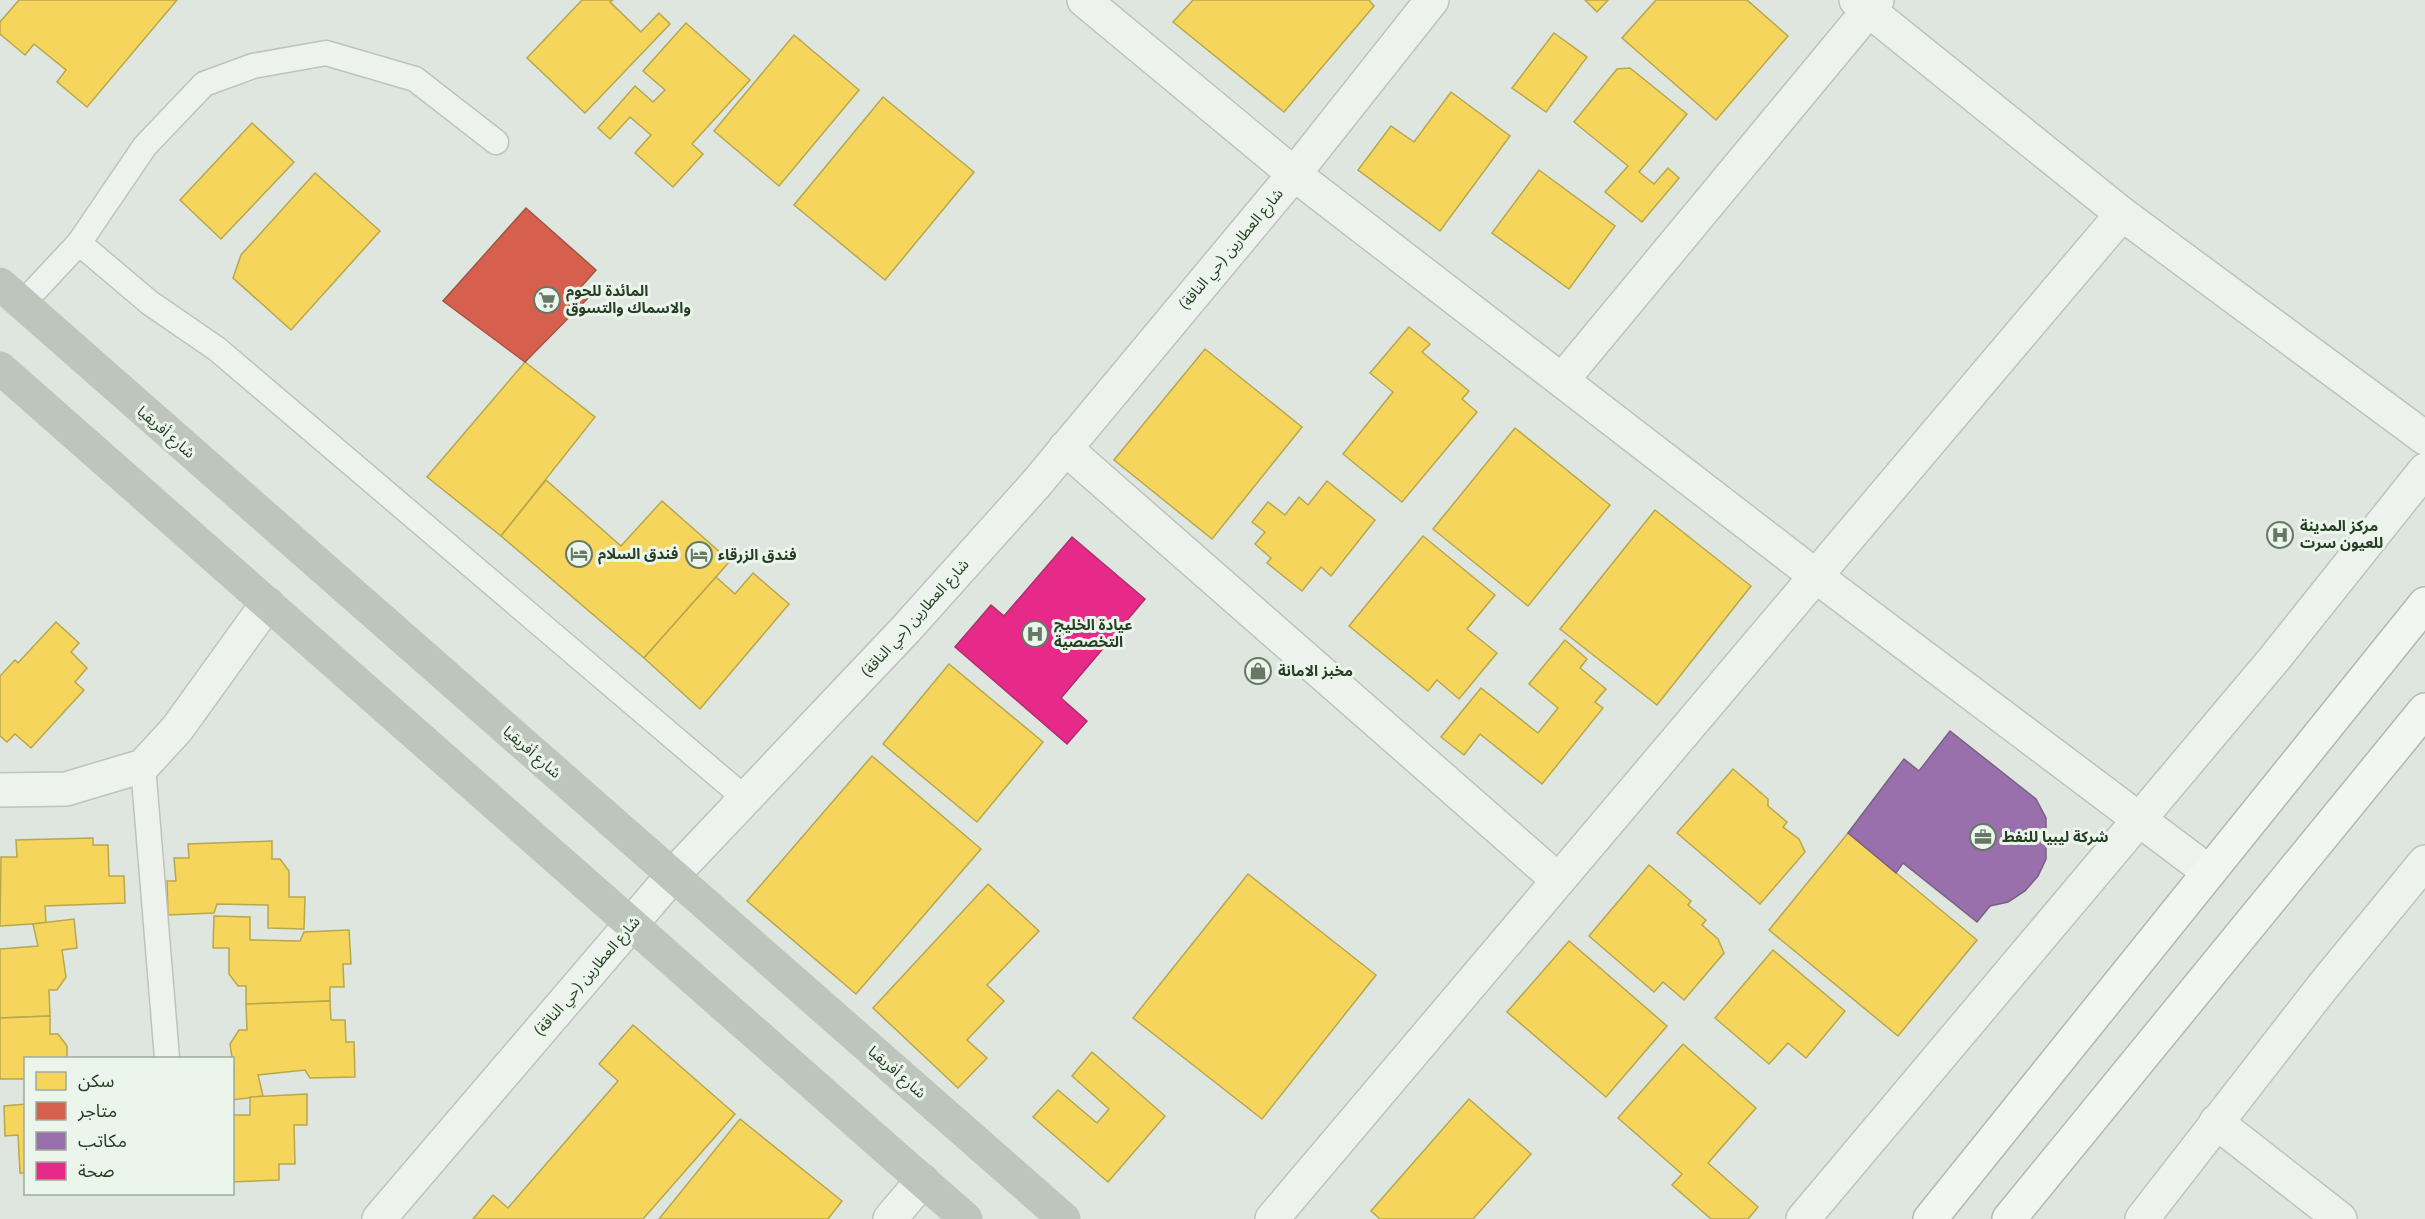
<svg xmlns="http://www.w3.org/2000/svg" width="2425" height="1219" font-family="Roboto,'Noto Sans Arabic',sans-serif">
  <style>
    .homes { fill: #f6d55c; stroke: #b7a84c; stroke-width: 1.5 }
    .shops { fill: #d6604d; stroke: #a15641; stroke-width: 1.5 }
    .offices { fill: #9970ab; stroke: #766183; stroke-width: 1.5 }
    .health { fill: #e7298a; stroke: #ad306c; stroke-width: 1.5 }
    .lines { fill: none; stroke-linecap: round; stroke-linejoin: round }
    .lane-casing { stroke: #bdc3bd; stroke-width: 27 }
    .street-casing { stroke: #bdc3bd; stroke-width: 36 }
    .highway-casing { stroke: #b1bab1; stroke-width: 36 }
    .lane { stroke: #eef2ee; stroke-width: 24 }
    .street { stroke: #eef2ee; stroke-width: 33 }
    .secondary { stroke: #bdc5bd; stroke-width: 33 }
    .highway { stroke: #f3f5f3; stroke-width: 33 }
    .labels { text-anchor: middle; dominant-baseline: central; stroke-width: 6; stroke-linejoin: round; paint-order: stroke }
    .street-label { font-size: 15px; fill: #253f25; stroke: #ecf5eb }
    .poi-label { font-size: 15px; font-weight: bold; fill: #253f25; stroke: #ecf5eb; text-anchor: start }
  </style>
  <rect width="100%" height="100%" fill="#dfe5df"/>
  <g class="homes">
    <polygon points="19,0 177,0 87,107 57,82 66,70 34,44 25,55 0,34 0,22"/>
    <polygon points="582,0 613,0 610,2 641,32 659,13 670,24 585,113 527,58"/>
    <polygon points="1193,0 1369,0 1374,6 1284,112 1173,22"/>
    <polygon points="1585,0 1608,0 1597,12"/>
    <polygon points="1656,0 1747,0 1788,36 1716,120 1622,38"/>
    <polygon points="686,23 750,80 692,144 703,154 673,187 635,153 651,135 630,117 610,139 598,128 635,86 653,102 665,90 643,71"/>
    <polygon points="1554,33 1587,57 1546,112 1512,88"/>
    <polygon points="794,35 859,90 779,186 714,131"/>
    <polygon points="1630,68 1687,114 1639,172 1654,184 1668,168 1679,178 1642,222 1605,192 1628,166 1574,122 1617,69"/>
    <polygon points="1451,92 1510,136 1440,231 1358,170 1391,126 1414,142"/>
    <polygon points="883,97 974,172 885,280 794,205"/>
    <polygon points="252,123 294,162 221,239 180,200"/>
    <polygon points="1539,170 1615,226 1569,289 1492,233"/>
    <polygon points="315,173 380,231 291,330 233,278 241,255"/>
    <polygon points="1409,327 1430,344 1422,352 1469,391 1462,399 1477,412 1402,502 1343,454 1393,392 1370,373"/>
    <polygon points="1205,349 1302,427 1212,539 1114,460"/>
    <polygon points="525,362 595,417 501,536 427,477"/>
    <polygon points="1515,428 1610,505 1528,606 1433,529"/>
    <polygon points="546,480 621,546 662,501 730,561 644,658 501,536"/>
    <polygon points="1327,481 1375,520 1331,576 1321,567 1302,591 1267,563 1271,558 1255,544 1265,532 1252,522 1268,502 1285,515 1299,497 1308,505"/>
    <polygon points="1655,510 1751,586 1657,705 1560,629"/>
    <polygon points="1423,536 1495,595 1467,629 1497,653 1459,699 1437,680 1428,691 1349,626"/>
    <polygon points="753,573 789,604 700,709 644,658 716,577 735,594"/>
    <polygon points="56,622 79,643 71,652 87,668 75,682 84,690 31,748 15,734 7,742 0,736 0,676 15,660 18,663"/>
    <polygon points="1565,640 1587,659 1580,668 1606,689 1595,702 1603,708 1542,784 1480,734 1464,755 1441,737 1481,688 1538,733 1558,708 1529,684"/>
    <polygon points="949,664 1043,742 977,822 883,744"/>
    <polygon points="872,756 981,849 856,994 747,901"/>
    <polygon points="1733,769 1768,799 1768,806 1787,822 1783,827 1799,839 1805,852 1760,904 1677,833"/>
    <polygon points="1848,833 1977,940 1898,1036 1769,930"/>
    <polygon points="93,838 93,845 108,845 109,876 124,876 125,903 45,906 46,923 0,926 1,857 17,857 16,840"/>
    <polygon points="272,841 272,859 280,859 289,871 289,897 305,897 304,929 268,928 268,905 217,904 214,913 168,915 167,881 176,881 174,858 189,858 188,844"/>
    <polygon points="1649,865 1691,901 1688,905 1706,920 1702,925 1718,939 1724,953 1684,1000 1663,982 1654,992 1589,936"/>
    <polygon points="1248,874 1376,975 1262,1119 1133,1018"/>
    <polygon points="988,884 1039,931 987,985 1004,1001 967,1040 987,1058 958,1088 873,1008"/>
    <polygon points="214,916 250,917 250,940 300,941 304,932 349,930 351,964 343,964 344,987 330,987 330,1001 246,1004 246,986 238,986 229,974 229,948 213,948"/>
    <polygon points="74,919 77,948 62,950 66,977 57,990 49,990 50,1016 0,1018 0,949 38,946 33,924"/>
    <polygon points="1569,941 1667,1026 1606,1097 1507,1012"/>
    <polygon points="1773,950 1845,1011 1806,1058 1788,1043 1769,1064 1715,1018"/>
    <polygon points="330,1001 331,1020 345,1020 346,1042 354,1042 355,1077 310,1078 305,1070 258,1075 263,1096 232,1100 234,1070 230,1044 239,1030 247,1030 246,1004"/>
    <polygon points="50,1016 50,1034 58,1034 67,1046 67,1058 26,1058 26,1079 0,1079 0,1018"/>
    <polygon points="633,1025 735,1114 643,1219 473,1219 493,1195 508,1208 618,1081 599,1064"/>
    <polygon points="1683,1044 1756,1108 1708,1163 1758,1207 1748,1219 1711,1219 1672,1185 1682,1174 1618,1118"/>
    <polygon points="1092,1052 1165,1116 1108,1182 1033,1117 1058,1090 1097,1123 1109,1109 1072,1076"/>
    <polygon points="307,1094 307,1125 294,1125 295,1164 279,1164 279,1180 232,1182 232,1115 250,1115 250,1097"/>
    <polygon points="1469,1099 1531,1154 1473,1219 1380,1219 1371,1211"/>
    <polygon points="26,1104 26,1173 20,1173 18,1135 5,1136 4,1106"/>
    <polygon points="740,1119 842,1201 828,1219 659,1219"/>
  </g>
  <polygon class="shops" points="526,208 596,270 581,287 593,293 525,362 443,301"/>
  <polygon class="offices" points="1950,731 2036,799 2046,818 2046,859 2038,876 2025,891 2008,902 1990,906 1977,922 1903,863 1896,873 1848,833 1904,759 1919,771"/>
  <polygon class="health" points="1072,537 1145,599 1061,698 1087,721 1067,744 955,647 991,605 1004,616"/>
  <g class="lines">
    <defs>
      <g id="lane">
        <polyline points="79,243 145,146 204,84 253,66 326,53 415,79 496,142"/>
        <polyline points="22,304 79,243 150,303 217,349 747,800"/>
        <polyline points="143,766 167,1058"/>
      </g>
      <g id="street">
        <polyline points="1084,0 1294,174 1817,577 2209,872"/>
        <polyline points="1856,0 2122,214 2425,438"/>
        <polyline points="1563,379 1877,0"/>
        <polyline points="1065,448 1558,880"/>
        <polyline points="0,790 66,789 143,766 177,729 267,604"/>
        <polyline points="2216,1122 2340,1219"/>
        <polyline points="379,1219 673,875 906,629 1036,484 1294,174 1432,0"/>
        <polyline points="890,1219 922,1181"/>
        <polyline points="1272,1219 2122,214"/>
        <polyline points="1803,1219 2275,658 2425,470"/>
        <polyline points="2142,1219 2324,985 2425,862"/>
      </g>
      <g id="highway">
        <polyline points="1930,1219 2425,604"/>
        <polyline points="2009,1219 2425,710"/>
      </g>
    </defs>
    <use href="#lane" class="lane-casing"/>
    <use href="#street" class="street-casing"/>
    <use href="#highway" class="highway-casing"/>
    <use href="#lane" class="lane"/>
    <use href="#street" class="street"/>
    <g class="secondary">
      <polyline points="0,284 1064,1219"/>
      <polyline points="0,368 966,1219"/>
    </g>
    <use href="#highway" class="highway"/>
  </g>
  <defs>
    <symbol id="supermarket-ring" viewBox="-11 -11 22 22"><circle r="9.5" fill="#ecf5eb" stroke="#667966" stroke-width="1.5"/><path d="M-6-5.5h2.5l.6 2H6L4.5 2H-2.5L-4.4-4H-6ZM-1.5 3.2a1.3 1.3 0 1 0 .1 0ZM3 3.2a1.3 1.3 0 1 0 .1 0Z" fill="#667966"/></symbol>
    <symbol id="hospital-ring" viewBox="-11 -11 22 22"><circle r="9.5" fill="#ecf5eb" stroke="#667966" stroke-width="1.5"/><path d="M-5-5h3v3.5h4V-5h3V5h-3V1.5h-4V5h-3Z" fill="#667966"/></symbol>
    <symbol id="hotel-ring" viewBox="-11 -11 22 22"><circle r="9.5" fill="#ecf5eb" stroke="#667966" stroke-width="1.5"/><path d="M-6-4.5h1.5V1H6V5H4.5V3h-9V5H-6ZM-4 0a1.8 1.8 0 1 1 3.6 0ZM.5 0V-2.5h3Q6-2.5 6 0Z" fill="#667966"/></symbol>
    <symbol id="shop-ring" viewBox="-11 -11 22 22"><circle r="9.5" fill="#ecf5eb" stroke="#667966" stroke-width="1.5"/><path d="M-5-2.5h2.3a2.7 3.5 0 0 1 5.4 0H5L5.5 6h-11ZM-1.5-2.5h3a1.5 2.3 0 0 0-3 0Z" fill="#667966"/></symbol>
    <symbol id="office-ring" viewBox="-11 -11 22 22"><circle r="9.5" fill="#ecf5eb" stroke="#667966" stroke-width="1.5"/><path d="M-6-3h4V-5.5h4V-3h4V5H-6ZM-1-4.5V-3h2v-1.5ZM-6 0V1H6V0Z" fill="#667966"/></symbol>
  </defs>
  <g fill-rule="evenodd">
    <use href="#supermarket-ring" x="532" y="285" width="30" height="30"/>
    <use href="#hospital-ring" x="2265" y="520" width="30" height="30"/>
    <use href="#hotel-ring" x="564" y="539" width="30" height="30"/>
    <use href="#hotel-ring" x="684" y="540" width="30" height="30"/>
    <use href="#hospital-ring" x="1020" y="619" width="30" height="30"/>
    <use href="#shop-ring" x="1243" y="656" width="30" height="30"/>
    <use href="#office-ring" x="1968" y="822" width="30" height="30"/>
  </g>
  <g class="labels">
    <g class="street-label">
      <text transform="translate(1231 249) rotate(-50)">شارع العطارين (حي الناقة)</text>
      <text transform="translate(166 432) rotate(41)">شارع أفريقيا</text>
      <text transform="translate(915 618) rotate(-48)">شارع العطارين (حي الناقة)</text>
      <text transform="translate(532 752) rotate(41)">شارع أفريقيا</text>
      <text transform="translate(587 976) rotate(-49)">شارع العطارين (حي الناقة)</text>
      <text transform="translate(897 1072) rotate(41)">شارع أفريقيا</text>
    </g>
    <g class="poi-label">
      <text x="566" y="291">المائدة للحوم<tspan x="566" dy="17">والاسماك والتسوق</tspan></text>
      <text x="2300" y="526">مركز المدينة<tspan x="2300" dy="17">للعيون سرت</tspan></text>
      <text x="598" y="554">فندق السلام</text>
      <text x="718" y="555">فندق الزرقاء</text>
      <text x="1054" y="625">عيادة الخليج<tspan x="1054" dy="17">التخصصية</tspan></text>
      <text x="1278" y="671">مخبز الامانة</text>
      <text x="2002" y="837">شركة ليبيا للنفط</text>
    </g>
  </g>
  <rect x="24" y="1057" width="210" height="138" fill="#ecf5eb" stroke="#9cac9c" stroke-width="1.5"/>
  <rect x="36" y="1072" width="30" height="18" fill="#f6d55c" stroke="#9cac9c" stroke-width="1.5"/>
  <text x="78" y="1087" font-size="18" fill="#253f25">سكن</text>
  <rect x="36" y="1102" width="30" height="18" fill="#d6604d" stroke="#9cac9c" stroke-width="1.5"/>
  <text x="78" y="1117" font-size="18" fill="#253f25">متاجر</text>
  <rect x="36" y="1132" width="30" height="18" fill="#9970ab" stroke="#9cac9c" stroke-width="1.5"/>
  <text x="78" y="1147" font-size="18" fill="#253f25">مكاتب</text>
  <rect x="36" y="1162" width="30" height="18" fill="#e7298a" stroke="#9cac9c" stroke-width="1.5"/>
  <text x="78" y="1177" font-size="18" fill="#253f25">صحة</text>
</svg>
